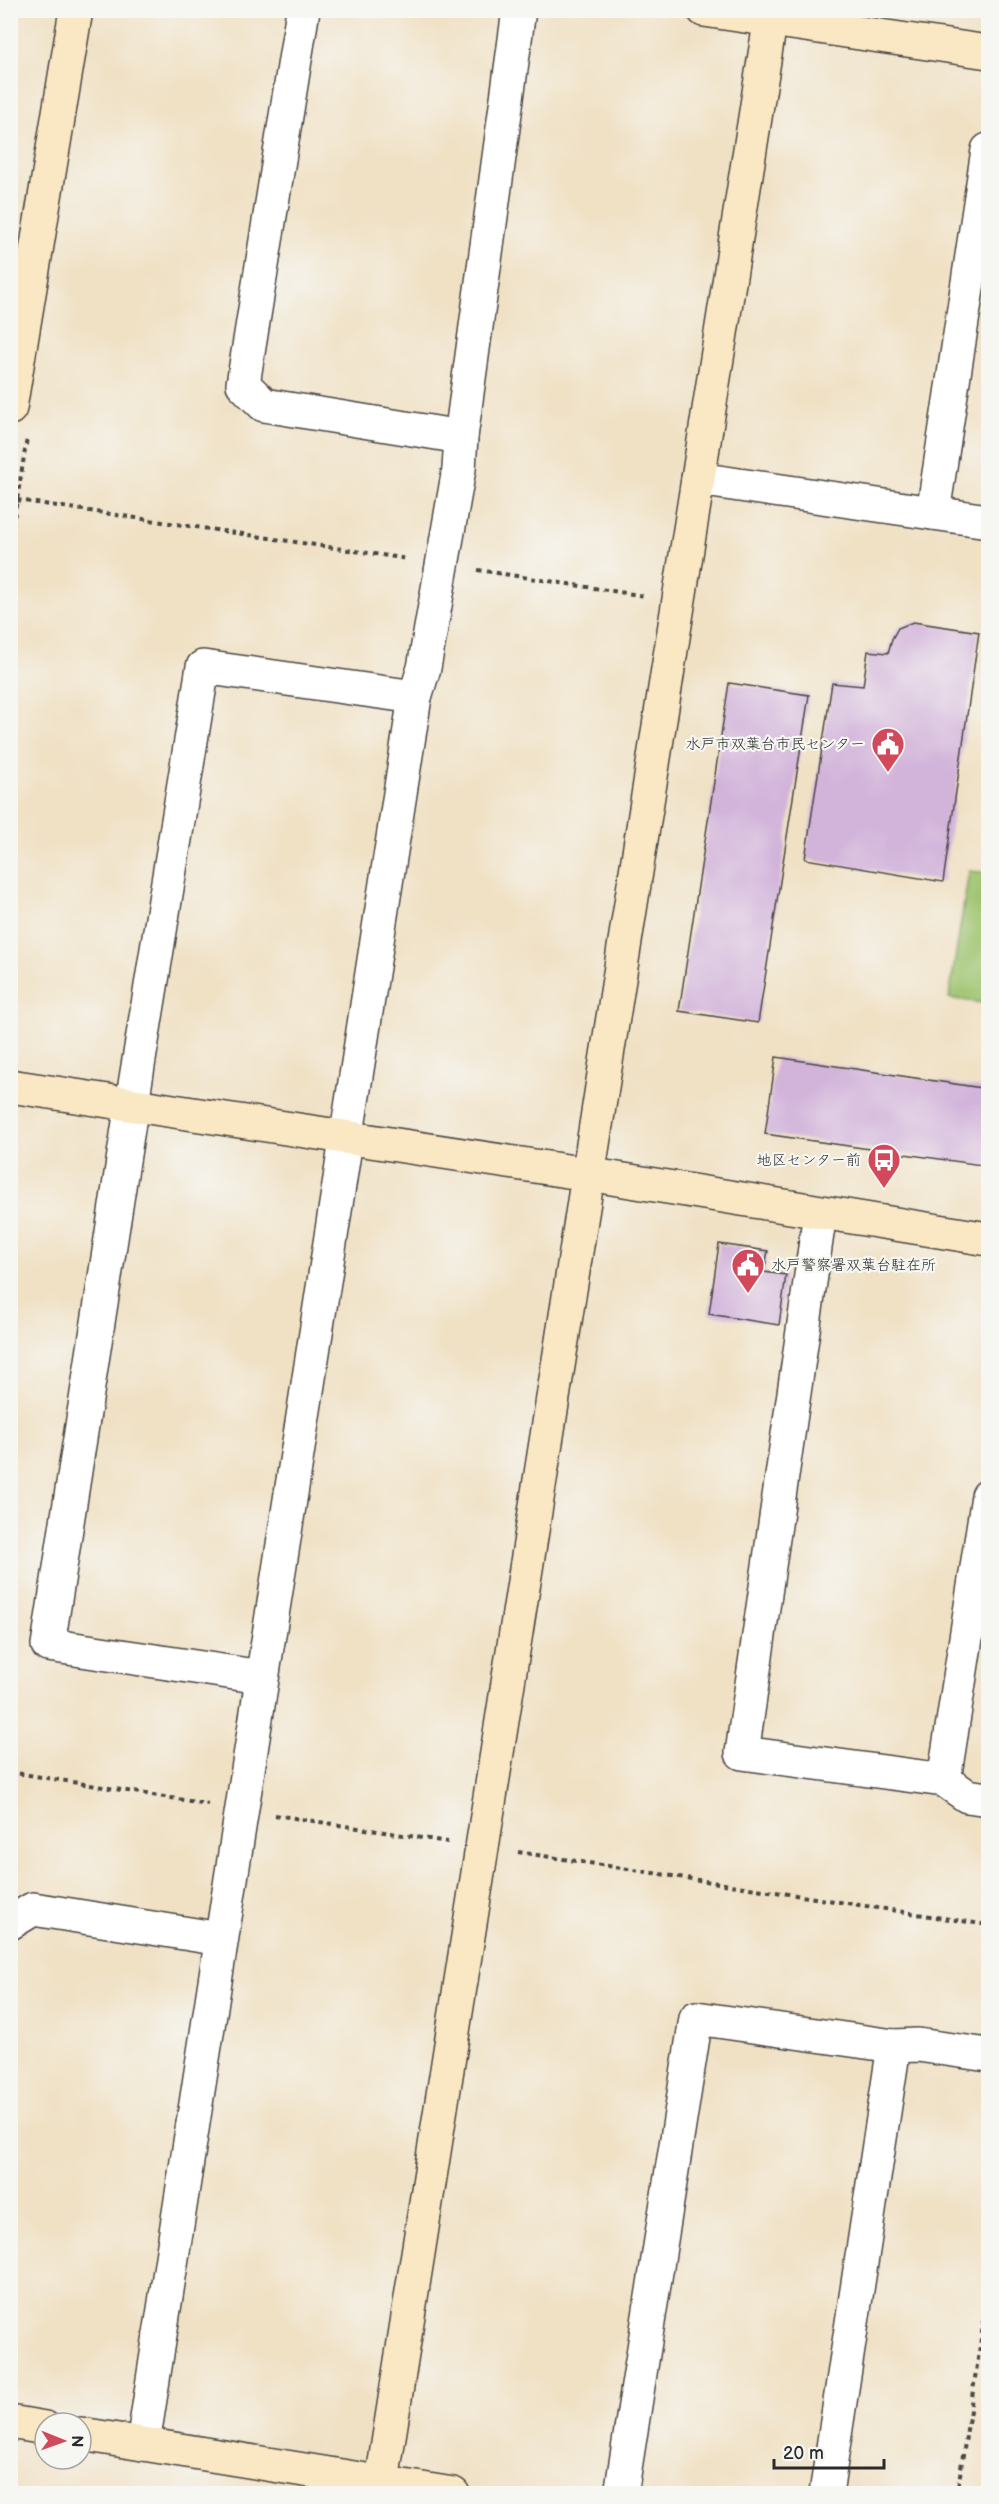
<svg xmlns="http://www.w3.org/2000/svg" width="999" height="2504" font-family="'Balsamiq Sans','Klee One',sans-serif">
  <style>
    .green { fill: #9fc46f; stroke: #65784d; stroke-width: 1.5 }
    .building { fill: #d2b3da }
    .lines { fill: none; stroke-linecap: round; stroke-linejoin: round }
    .street-casing { stroke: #494642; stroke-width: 36 }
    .secondary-casing { stroke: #494642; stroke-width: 36 }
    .path { stroke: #494642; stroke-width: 4; stroke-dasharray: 4.5 4.5; stroke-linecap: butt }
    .street { stroke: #fff; stroke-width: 33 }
    .secondary { stroke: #fae7c3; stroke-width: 33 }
    .labels { text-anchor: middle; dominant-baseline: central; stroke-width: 4.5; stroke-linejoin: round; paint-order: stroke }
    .poi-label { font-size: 15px; fill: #2b2b2b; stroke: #f6f6f2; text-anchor: end }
  </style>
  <rect width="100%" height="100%" fill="#f6f6f2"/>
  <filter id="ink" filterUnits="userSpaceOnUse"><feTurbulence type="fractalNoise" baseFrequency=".0167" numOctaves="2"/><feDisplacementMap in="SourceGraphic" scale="12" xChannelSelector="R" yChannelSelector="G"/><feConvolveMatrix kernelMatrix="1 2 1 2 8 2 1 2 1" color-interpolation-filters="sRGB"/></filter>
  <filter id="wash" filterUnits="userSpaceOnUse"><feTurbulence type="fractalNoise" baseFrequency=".008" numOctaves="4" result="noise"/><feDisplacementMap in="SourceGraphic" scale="24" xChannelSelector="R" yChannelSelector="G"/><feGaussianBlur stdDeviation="1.35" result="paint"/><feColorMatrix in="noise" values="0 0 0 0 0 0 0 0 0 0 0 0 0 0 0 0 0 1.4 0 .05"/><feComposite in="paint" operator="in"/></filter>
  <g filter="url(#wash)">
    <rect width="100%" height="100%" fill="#f0e1c5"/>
    <polygon class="green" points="969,871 988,873 988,1004 949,998"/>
    <g id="blocks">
      <g class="building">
        <polygon points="913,622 979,632 943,882 805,859 832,683 863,686 868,651 888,653 892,639 898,628"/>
        <polygon points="729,683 809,695 758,1023 679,1011"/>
        <polygon points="776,1057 988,1089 988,1166 765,1134"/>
        <polygon points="719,1244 768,1251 764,1272 786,1275 779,1325 709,1314"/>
      </g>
    </g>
  </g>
  <g filter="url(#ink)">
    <use href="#blocks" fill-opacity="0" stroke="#494642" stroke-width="1.5"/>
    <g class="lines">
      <defs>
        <g id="street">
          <polyline points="303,10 243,384 264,405 461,437"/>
          <polyline points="698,479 988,521"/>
          <polyline points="933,513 988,150"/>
          <polyline points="820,1213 742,1753 944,1780 988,1496"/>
          <polyline points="261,1677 48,1645 132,1103 203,667 415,697"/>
          <polyline points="944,1780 967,1796 988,1799"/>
          <polyline points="10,1923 33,1909 221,1939"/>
          <polyline points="894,2046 918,2045 988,2055"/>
          <polyline points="143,2444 415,697 424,668 459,469 461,437 519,10"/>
          <polyline points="621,2494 696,2018 894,2046 826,2494"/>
        </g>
        <g id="secondary">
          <polyline points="704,10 988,52"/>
          <polyline points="10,408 76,10"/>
          <polyline points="10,1086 587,1174 988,1239"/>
          <polyline points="10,2422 45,2428"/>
          <polyline points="81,2434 453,2494"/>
          <polyline points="380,2494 772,10"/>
        </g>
      </defs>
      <use href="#street" class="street-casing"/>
      <use href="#secondary" class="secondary-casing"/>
      <g class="path">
        <polyline points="17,500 408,559"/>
        <polyline points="10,543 27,438"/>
        <polyline points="478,570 645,596"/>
        <polyline points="10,1772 208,1804"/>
        <polyline points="275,1815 448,1842"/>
        <polyline points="518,1852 988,1925"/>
        <polyline points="957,2494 988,2294"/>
      </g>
      <use href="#street" class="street"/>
      <use href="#secondary" class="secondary"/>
    </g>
  </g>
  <defs>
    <symbol id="civic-pin" viewBox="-11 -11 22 30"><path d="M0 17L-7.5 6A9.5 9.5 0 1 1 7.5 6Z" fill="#d1495b" stroke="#f6f6f2"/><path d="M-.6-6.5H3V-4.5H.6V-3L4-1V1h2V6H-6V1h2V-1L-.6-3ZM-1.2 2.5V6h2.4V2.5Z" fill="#fff"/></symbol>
    <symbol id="bus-pin" viewBox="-11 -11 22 30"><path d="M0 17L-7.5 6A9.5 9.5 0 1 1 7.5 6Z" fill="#d1495b" stroke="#f6f6f2"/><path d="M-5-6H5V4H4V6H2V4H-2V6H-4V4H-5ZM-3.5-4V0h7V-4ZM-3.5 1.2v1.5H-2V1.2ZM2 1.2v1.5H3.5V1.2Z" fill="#fff"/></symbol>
  </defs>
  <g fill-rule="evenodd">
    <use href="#civic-pin" x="869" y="725" width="38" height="52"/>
    <use href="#bus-pin" x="865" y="1141" width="38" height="52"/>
    <use href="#civic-pin" x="729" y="1246" width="38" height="52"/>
  </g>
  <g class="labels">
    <g class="poi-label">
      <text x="865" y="744">水戸市双葉台市民センター</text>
      <text x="861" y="1160">地区センター前</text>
      <text x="771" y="1265" text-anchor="start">水戸警察署双葉台駐在所</text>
    </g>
  </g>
  <rect width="999" height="2504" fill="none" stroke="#f6f6f2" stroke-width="36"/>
  <g transform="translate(63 2441) rotate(91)"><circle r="28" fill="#f6f6f2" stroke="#a5a5a2" stroke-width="1.5"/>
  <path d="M0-4.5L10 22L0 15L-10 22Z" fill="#d1495b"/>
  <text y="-9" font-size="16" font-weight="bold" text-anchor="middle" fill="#2b2b2b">N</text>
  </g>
  <path d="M774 2459v9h110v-9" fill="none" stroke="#2b2b2b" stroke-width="3"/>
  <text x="783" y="2459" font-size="18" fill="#2b2b2b" stroke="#f6f6f2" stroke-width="4.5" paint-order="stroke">20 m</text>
</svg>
